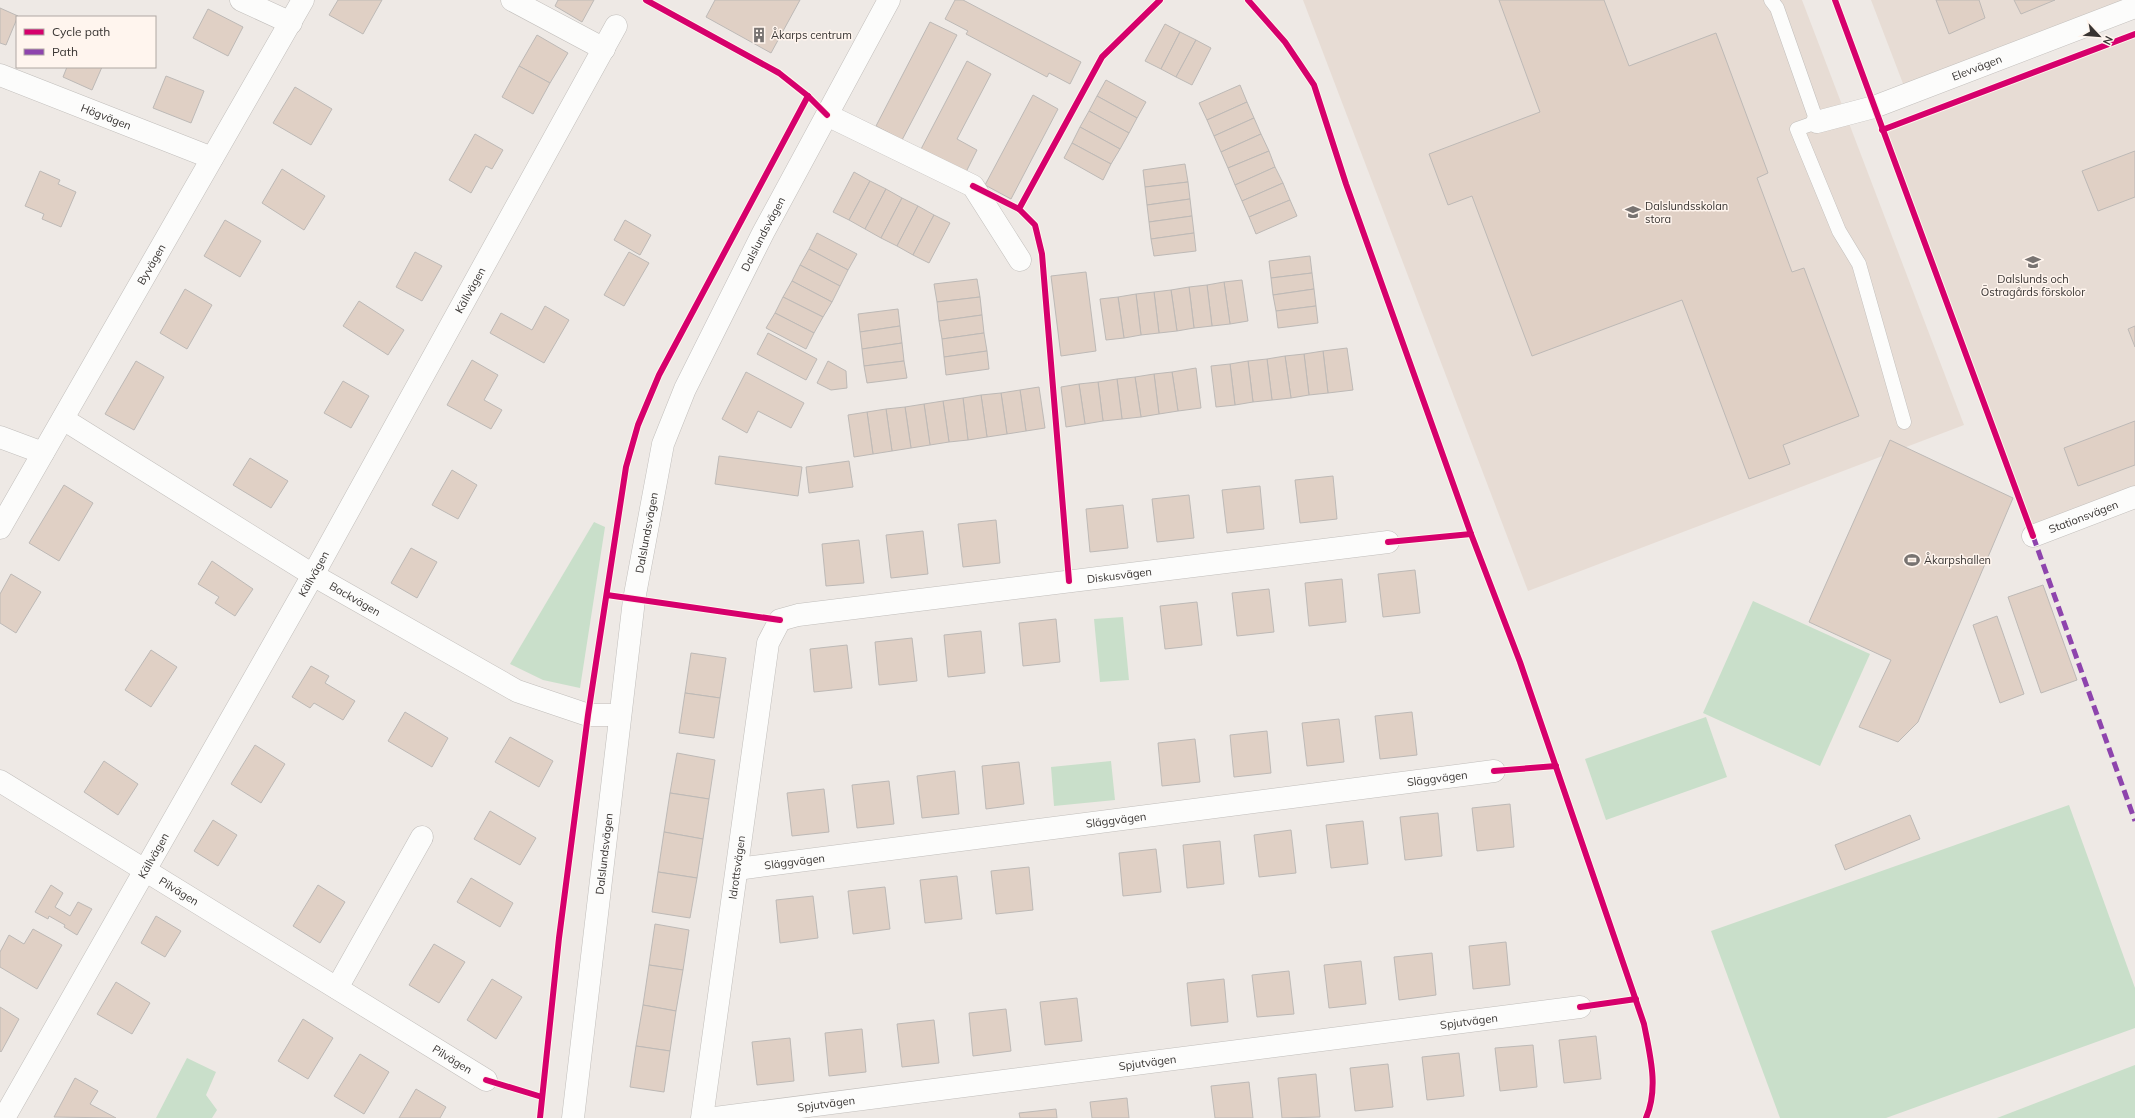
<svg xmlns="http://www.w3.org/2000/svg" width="2135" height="1118" font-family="Mulish,sans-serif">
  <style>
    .built { fill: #e7dcd4 }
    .green { fill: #c9dfca }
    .building { fill: #e0d0c5; stroke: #bdb9b6 }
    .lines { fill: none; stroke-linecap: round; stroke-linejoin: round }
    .service-casing { stroke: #c1bebb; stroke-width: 15 }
    .minor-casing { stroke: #c1bebb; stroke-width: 23 }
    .service { stroke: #fcfcfb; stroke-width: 14 }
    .minor { stroke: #fcfcfb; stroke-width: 22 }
    .quiet { stroke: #8e44ad; stroke-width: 5; stroke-dasharray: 10 5; stroke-linecap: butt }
    .cycleway-casing { stroke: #fff5ee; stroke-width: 8 }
    .cycleway { stroke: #d6006c; stroke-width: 6 }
    .labels { text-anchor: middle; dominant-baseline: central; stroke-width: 3; stroke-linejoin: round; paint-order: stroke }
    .poi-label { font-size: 11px; fill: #383432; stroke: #fff5ee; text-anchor: start }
    .street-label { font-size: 11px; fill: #383432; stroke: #fff5ee }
  </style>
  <rect width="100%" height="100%" fill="#eee9e5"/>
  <g class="built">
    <polygon points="1303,0 1802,0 1964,425 1528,591"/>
    <polygon points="1871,0 2135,0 1907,94"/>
    <polygon points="2135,34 2135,498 2033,536 1882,130"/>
  </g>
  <g class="green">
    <polygon points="594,522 605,527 580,688 543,680 510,664"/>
    <polygon points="1753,601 1870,654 1820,766 1703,713"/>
    <polygon points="1123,617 1129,680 1100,682 1094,619"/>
    <polygon points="1706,717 1727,777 1606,820 1585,759"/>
    <polygon points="1111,761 1115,800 1054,806 1051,767"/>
    <polygon points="2069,805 2135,988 2135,1028 1886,1118 1780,1118 1711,931"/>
    <polygon points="187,1058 216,1072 206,1095 217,1110 212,1118 156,1118"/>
    <polygon points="2135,1065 2135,1118 1997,1118"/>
  </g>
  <g class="building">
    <polygon points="338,0 382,0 363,34 329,15"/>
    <polygon points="558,0 594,0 582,22 555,6"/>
    <polygon points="715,0 800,0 771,53 706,17"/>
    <polygon points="955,0 963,0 1081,62 1070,84 1049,73 1047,77 966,34 968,31 945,19"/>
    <polygon points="1499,0 1604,0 1629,66 1716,33 1768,173 1757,178 1792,272 1804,268 1859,416 1783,445 1790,464 1749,479 1682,300 1532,356 1472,196 1448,205 1429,154 1540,112"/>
    <polygon points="1936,0 1979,0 1985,18 1949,34"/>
    <polygon points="2014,0 2055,0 2021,14"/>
    <polygon points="0,8 18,16 6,45 0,43"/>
    <polygon points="208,9 243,27 228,56 193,38"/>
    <polygon points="930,22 957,35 902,140 876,126"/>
    <polygon points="1165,24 1180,32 1161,69 1145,61"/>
    <polygon points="1180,32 1196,40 1176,77 1161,69"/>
    <polygon points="537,35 568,53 550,83 519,66"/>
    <polygon points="1196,40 1211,48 1192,85 1176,77"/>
    <polygon points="967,61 991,74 957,139 977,150 965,174 920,151"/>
    <polygon points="519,66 550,83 533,114 502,97"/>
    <polygon points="67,67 102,67 92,90 63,77"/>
    <polygon points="166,76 204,91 191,123 153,108"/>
    <polygon points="1106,80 1146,102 1137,118 1097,96"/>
    <polygon points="1240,85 1247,102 1207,120 1199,103"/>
    <polygon points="295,87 332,109 311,145 273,123"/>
    <polygon points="1033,95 1058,109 1011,199 985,185"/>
    <polygon points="1097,96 1137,118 1129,133 1089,111"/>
    <polygon points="1247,102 1254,118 1214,136 1207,120"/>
    <polygon points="1089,111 1129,133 1120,149 1080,127"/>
    <polygon points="1254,118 1261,134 1221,152 1214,136"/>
    <polygon points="1080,127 1120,149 1111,164 1072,143"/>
    <polygon points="475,134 503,150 492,169 486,166 471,193 449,180"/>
    <polygon points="1261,134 1269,151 1228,168 1221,152"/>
    <polygon points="1072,143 1111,164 1103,180 1064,158"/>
    <polygon points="1269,151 1275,167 1235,185 1228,168"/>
    <polygon points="2135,151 2135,197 2098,211 2082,171"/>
    <polygon points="1185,164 1188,182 1145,187 1143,170"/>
    <polygon points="1275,167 1283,183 1242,201 1235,185"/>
    <polygon points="282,169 325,196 304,230 262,203"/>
    <polygon points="40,171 60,180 58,184 76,192 61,227 42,219 44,214 25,206"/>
    <polygon points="854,172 870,181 849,220 833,212"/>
    <polygon points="870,181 886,189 865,229 849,220"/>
    <polygon points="1188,182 1190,199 1147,205 1145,187"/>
    <polygon points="1283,183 1290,200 1249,217 1242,201"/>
    <polygon points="886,189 902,198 881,238 865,229"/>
    <polygon points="902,198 918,206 897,246 881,238"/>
    <polygon points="1190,199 1192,216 1149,222 1147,205"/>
    <polygon points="1290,200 1297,216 1256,234 1249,217"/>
    <polygon points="918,206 934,215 913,255 897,246"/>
    <polygon points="934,215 950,223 929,263 913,255"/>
    <polygon points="1192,216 1194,233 1151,239 1149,222"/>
    <polygon points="225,220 261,241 240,277 204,256"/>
    <polygon points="625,220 651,235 640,255 614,240"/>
    <polygon points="817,233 857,254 848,270 809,249"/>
    <polygon points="1194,233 1196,251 1154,256 1151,239"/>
    <polygon points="809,249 848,270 840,286 800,265"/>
    <polygon points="415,252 442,266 422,301 396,287"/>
    <polygon points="629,252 649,263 624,306 604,295"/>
    <polygon points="1310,256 1312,273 1271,278 1269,261"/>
    <polygon points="800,265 840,286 832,302 792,281"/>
    <polygon points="1086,272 1096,351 1061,356 1051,276"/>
    <polygon points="1312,273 1314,289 1273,295 1271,278"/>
    <polygon points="977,279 980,297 937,302 934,284"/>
    <polygon points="1242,280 1248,321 1230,324 1224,282"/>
    <polygon points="792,281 832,302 823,317 783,297"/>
    <polygon points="1224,282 1230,324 1212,326 1207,285"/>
    <polygon points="1207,285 1212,326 1194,328 1189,287"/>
    <polygon points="1189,287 1194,328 1177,331 1171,290"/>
    <polygon points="185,289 212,305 187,349 160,333"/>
    <polygon points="1314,289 1316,306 1276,311 1273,295"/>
    <polygon points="1171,290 1177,331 1159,333 1154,292"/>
    <polygon points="1154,292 1159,333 1141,335 1136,294"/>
    <polygon points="1136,294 1141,335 1124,338 1118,297"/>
    <polygon points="783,297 823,317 814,333 775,313"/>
    <polygon points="980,297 982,315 939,321 937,302"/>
    <polygon points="1118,297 1124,338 1106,340 1100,299"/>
    <polygon points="359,301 404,330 388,355 343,326"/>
    <polygon points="545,306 569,320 544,363 490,333 501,313 532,330"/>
    <polygon points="1316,306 1318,323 1278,328 1276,311"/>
    <polygon points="898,309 900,326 860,332 858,314"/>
    <polygon points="775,313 814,333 806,349 766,328"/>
    <polygon points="982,315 984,333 942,339 939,321"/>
    <polygon points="900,326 902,343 862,349 860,332"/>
    <polygon points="2135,326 2135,347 2128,329"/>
    <polygon points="768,333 817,359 806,380 757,354"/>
    <polygon points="984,333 987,351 944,357 942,339"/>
    <polygon points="902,343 904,361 864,366 862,349"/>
    <polygon points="1347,348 1353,390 1328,393 1323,351"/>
    <polygon points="987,351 989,369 946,375 944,357"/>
    <polygon points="1323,351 1328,393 1309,395 1304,354"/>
    <polygon points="1304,354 1309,395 1291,398 1285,356"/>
    <polygon points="1285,356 1291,398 1272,400 1267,359"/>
    <polygon points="1267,359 1272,400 1253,402 1248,361"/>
    <polygon points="472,360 498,375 484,400 502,410 491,429 447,405"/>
    <polygon points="136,361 164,377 134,430 105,414"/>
    <polygon points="828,361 846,371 847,388 831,390 817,383"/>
    <polygon points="904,361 907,378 867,383 864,366"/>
    <polygon points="1248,361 1253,402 1235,405 1230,364"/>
    <polygon points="1230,364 1235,405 1216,407 1211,366"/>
    <polygon points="1196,368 1201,408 1178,411 1172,372"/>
    <polygon points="746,372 804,403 791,428 758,411 747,433 722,419"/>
    <polygon points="1172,372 1178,411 1159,414 1154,374"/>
    <polygon points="1154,374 1159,414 1141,417 1135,377"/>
    <polygon points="1135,377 1141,417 1122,419 1117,379"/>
    <polygon points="1117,379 1122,419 1103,421 1098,382"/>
    <polygon points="343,381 369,396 351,428 324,413"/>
    <polygon points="1098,382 1103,421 1085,424 1079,384"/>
    <polygon points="1079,384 1085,424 1066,427 1061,387"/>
    <polygon points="1039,387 1045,428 1026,431 1020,390"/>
    <polygon points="1020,390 1026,431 1007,434 1001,393"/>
    <polygon points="1001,393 1007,434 987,437 981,395"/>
    <polygon points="981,395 987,437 968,440 963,398"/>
    <polygon points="963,398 968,440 949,442 943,401"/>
    <polygon points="943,401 949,442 930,445 924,404"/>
    <polygon points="924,404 930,445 911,448 905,407"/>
    <polygon points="905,407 911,448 892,451 886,409"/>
    <polygon points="886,409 892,451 873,454 867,412"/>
    <polygon points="867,412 873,454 854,457 848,415"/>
    <polygon points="2135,421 2135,465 2078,486 2064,448"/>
    <polygon points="1890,440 2013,498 1918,722 1898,742 1859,727 1891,660 1809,622"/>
    <polygon points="719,456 802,467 798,496 715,484"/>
    <polygon points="250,458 288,481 271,508 233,485"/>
    <polygon points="849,461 853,487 809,493 806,467"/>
    <polygon points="452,470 477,485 458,519 432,505"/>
    <polygon points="1333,476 1337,519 1300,523 1295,480"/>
    <polygon points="64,485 93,503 59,561 29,543"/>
    <polygon points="1260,486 1264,529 1227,533 1222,490"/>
    <polygon points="1189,495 1194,538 1157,542 1152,499"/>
    <polygon points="1123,505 1128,548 1090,552 1086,509"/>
    <polygon points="996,520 1000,563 963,567 958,524"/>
    <polygon points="923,531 928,574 891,578 886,535"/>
    <polygon points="859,540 864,583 826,586 822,544"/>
    <polygon points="411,548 437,562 417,598 391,583"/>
    <polygon points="212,561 253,589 235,616 215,603 219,597 198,584"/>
    <polygon points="1415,570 1420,613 1383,617 1378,574"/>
    <polygon points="11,574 41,592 16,633 0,623 0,594"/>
    <polygon points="1342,579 1346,622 1309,626 1305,583"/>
    <polygon points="2043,585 2077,680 2041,693 2008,597"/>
    <polygon points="1269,589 1274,632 1237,636 1232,593"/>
    <polygon points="1197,602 1202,645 1165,649 1160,606"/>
    <polygon points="1997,616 2024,694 2000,703 1973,625"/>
    <polygon points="1056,619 1060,662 1023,666 1019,623"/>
    <polygon points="981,631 985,673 948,677 944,635"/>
    <polygon points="912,638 917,681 879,685 875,642"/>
    <polygon points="847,645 852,688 814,692 810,649"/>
    <polygon points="151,650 177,667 151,707 125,690"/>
    <polygon points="691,653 726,658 720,698 685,693"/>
    <polygon points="311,666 329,676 325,683 355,701 343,720 314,703 310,708 292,697"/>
    <polygon points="685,693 720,698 714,738 679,733"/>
    <polygon points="405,712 448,738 432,767 388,741"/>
    <polygon points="1412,712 1417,755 1380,759 1375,716"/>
    <polygon points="1339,719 1344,762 1307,766 1302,723"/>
    <polygon points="1267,731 1271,773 1234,777 1230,735"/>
    <polygon points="510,737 553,761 539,787 495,762"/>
    <polygon points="1195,739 1200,782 1162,786 1158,743"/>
    <polygon points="255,745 285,764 261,803 231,784"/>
    <polygon points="677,753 715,760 709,799 670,793"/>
    <polygon points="104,761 138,784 118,815 84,792"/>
    <polygon points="1019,762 1024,804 986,809 982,766"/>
    <polygon points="955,771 959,814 922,818 917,776"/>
    <polygon points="889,781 894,824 857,828 852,785"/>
    <polygon points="824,789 829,832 792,836 787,793"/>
    <polygon points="670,793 709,799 703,839 664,832"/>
    <polygon points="1510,804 1514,847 1477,851 1472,808"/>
    <polygon points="490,811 536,838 520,865 474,839"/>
    <polygon points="1438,813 1442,856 1405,860 1400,817"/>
    <polygon points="1910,815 1920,839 1845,870 1835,845"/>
    <polygon points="213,820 237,835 218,866 194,851"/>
    <polygon points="1363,821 1368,864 1331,868 1326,825"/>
    <polygon points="1291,830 1296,873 1259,877 1254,835"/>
    <polygon points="664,832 703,839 697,878 658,872"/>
    <polygon points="1220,841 1224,884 1187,888 1183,845"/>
    <polygon points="1156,849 1161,892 1123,896 1119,853"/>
    <polygon points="1029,867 1033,910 996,914 991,871"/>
    <polygon points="658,872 697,878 690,918 652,912"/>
    <polygon points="957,876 962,919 925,923 920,880"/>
    <polygon points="471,878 513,903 500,927 457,902"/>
    <polygon points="51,885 63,893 55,907 70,916 78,902 92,909 77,935 64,927 65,925 49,916 48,919 35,912"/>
    <polygon points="318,885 345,902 320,943 293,926"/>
    <polygon points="885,887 890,929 853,934 848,891"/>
    <polygon points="813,896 818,938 780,943 776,900"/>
    <polygon points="156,916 181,931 165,957 141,943"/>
    <polygon points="655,924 689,930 683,970 649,965"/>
    <polygon points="33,929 62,945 37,989 0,967 0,952 9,935 24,944"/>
    <polygon points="1506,942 1510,985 1473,989 1469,946"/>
    <polygon points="434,944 465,962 439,1003 409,985"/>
    <polygon points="1432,953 1436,995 1399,1000 1394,957"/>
    <polygon points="1361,961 1366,1004 1329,1008 1324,965"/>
    <polygon points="649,965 683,970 676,1011 643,1005"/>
    <polygon points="1289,971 1294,1014 1257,1017 1252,975"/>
    <polygon points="492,979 522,997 496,1039 467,1020"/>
    <polygon points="1224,979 1228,1022 1191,1026 1187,983"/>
    <polygon points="116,982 150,1003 132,1034 97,1014"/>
    <polygon points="1077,998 1082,1041 1045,1045 1040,1002"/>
    <polygon points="643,1005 676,1011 670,1051 636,1046"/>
    <polygon points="0,1007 19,1019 1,1052 0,1051"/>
    <polygon points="1006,1009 1011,1051 973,1056 969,1013"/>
    <polygon points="303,1019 333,1038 308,1079 278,1061"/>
    <polygon points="934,1020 939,1063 902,1067 897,1024"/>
    <polygon points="862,1029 866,1072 829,1076 825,1033"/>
    <polygon points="1596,1036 1601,1079 1564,1083 1559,1040"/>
    <polygon points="790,1038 794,1081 757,1085 752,1042"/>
    <polygon points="1533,1045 1537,1087 1500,1091 1495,1048"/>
    <polygon points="636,1046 670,1051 664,1092 630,1087"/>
    <polygon points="1459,1053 1464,1096 1427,1100 1422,1057"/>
    <polygon points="360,1054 389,1072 364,1114 334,1096"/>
    <polygon points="1388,1064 1393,1107 1355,1111 1350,1068"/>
    <polygon points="1316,1074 1320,1117 1282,1118 1278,1078"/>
    <polygon points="75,1078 98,1091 90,1104 116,1118 54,1117"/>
    <polygon points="1249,1082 1253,1118 1215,1118 1211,1086"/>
    <polygon points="416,1089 446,1107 440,1118 399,1118"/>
    <polygon points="1127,1098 1129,1118 1092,1118 1090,1102"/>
    <polygon points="1056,1109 1057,1118 1020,1118 1019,1113"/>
  </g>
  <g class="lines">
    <defs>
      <polyline id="service" points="1771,0 1777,8 1817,122 1797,129 1839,231 1859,264 1904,422"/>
      <g id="minor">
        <polyline points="241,0 291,23"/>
        <polyline points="512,0 604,49"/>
        <path id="s1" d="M 0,75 L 212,158"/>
        <polyline points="827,115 973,186 1020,260"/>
        <path id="s2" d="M 1817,122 L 1874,107 L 2135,7"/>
        <path id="s3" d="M 63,419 L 313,575 L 517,691 L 588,715 L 620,715"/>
        <polyline points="0,437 43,453"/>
        <path id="s4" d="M 0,528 L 303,0"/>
        <path id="s5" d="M 2033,536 L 2135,497"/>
        <path id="s6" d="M 0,781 L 486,1080"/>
        <path id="s7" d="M 737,869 L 1494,771"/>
        <polyline points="337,988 422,837"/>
        <path id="s8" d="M 4,1118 L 313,575 L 616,26"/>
        <path id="s9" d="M 573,1118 L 634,600 L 663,444 L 685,389 L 763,233 L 889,0"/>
        <path id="s10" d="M 702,1118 L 768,643 L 780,620 L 798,615 L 1388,542"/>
        <path id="s11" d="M 715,1118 L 1580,1007"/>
      </g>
    </defs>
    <use href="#service" class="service-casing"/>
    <use href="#minor" class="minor-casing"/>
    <use href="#service" class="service"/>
    <use href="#minor" class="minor"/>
    <polyline class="quiet" points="2033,536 2135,821"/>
    <defs>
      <g id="cycleway">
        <polyline points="646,0 779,73 808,96 827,115"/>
        <path d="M 1248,0 L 1285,42 L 1314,85 L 1346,184 L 1471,534 L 1520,662 L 1644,1024 C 1650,1055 1659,1088 1646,1118"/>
        <polyline points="1835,0 2033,536"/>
        <polyline points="1882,130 2135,34"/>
        <polyline points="973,186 1019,209"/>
        <polyline points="1388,542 1471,534"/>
        <polyline points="1069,581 1042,254 1035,225 1019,209 1102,57 1160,0"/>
        <polyline points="607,595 780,620"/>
        <polyline points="1494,771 1556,766"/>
        <polyline points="1580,1007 1636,999"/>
        <polyline points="486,1080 542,1097"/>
        <polyline points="540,1118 559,938 588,715 626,467 638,425 659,375 808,96"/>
      </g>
    </defs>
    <use href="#cycleway" class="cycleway-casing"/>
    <use href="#cycleway" class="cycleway"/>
  </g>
  <defs>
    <symbol id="building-bare" viewBox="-9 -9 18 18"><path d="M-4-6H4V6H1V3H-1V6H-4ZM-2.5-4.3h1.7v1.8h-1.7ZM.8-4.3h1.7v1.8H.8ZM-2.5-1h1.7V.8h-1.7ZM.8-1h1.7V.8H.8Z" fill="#787371" stroke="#fff5ee" stroke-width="2.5" paint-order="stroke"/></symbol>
    <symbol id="school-bare" viewBox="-9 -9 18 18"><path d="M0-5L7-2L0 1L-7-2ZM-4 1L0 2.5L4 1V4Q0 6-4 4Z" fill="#787371" stroke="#fff5ee" stroke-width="2.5" paint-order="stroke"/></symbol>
    <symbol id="stadium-bare" viewBox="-9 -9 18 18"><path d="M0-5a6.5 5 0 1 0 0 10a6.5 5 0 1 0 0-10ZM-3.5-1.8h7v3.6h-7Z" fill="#787371" stroke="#fff5ee" stroke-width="2.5" paint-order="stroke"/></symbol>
  </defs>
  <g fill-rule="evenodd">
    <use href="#building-bare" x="748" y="24" width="22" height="22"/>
    <use href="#school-bare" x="1622" y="201" width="22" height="22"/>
    <use href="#school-bare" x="2022" y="251" width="22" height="22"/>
    <use href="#stadium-bare" x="1901" y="549" width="22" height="22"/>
  </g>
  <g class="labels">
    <g class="poi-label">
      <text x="771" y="35">Åkarps centrum</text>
      <text x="1645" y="206">Dalslundsskolan<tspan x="1645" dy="13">stora</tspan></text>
      <text x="2033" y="279" text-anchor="middle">Dalslunds och<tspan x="2033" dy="13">Östragårds förskolor</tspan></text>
      <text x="1924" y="560">Åkarpshallen</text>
    </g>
    <g class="street-label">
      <text stroke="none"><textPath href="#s2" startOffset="169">Elevvägen</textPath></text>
      <text stroke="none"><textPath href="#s1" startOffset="114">Högvägen</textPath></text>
      <text stroke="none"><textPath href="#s9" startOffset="913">Dalslundsvägen</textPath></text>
      <text stroke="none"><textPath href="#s4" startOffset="304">Byvägen</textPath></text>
      <text stroke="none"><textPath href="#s8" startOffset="950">Källvägen</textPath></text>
      <text stroke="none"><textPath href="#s5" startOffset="54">Stationsvägen</textPath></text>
      <text stroke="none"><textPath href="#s9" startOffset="590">Dalslundsvägen</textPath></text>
      <text stroke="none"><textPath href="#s8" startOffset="626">Källvägen</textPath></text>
      <text stroke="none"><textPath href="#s10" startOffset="848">Diskusvägen</textPath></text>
      <text stroke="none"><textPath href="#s3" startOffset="343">Backvägen</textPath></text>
      <text stroke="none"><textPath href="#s7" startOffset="706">Släggvägen</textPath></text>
      <text stroke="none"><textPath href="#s7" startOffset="382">Släggvägen</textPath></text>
      <text stroke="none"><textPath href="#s9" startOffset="266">Dalslundsvägen</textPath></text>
      <text stroke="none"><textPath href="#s8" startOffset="302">Källvägen</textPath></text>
      <text stroke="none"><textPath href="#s7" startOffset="58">Släggvägen</textPath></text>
      <text stroke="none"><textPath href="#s10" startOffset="253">Idrottsvägen</textPath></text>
      <text stroke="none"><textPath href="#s6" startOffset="210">Pilvägen</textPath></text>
      <text stroke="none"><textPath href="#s11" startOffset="760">Spjutvägen</textPath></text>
      <text stroke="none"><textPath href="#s6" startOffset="531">Pilvägen</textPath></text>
      <text stroke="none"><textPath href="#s11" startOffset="436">Spjutvägen</textPath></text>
      <text stroke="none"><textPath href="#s11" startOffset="112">Spjutvägen</textPath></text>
    </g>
  </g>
  <rect x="16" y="16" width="140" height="52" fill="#fff5ee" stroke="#afa8a3"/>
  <rect x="24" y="29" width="20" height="6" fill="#d6006c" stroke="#afa8a3"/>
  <text x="52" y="36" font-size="12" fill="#383432">Cycle path</text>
  <rect x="24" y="49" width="20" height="6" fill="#8e44ad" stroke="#afa8a3"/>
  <text x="52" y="56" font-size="12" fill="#383432">Path</text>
  <g transform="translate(2099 36) rotate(116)" stroke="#fff5ee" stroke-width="3" paint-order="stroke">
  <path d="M0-3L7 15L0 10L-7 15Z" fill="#383432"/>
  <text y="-6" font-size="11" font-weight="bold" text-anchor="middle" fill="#383432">N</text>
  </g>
</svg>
